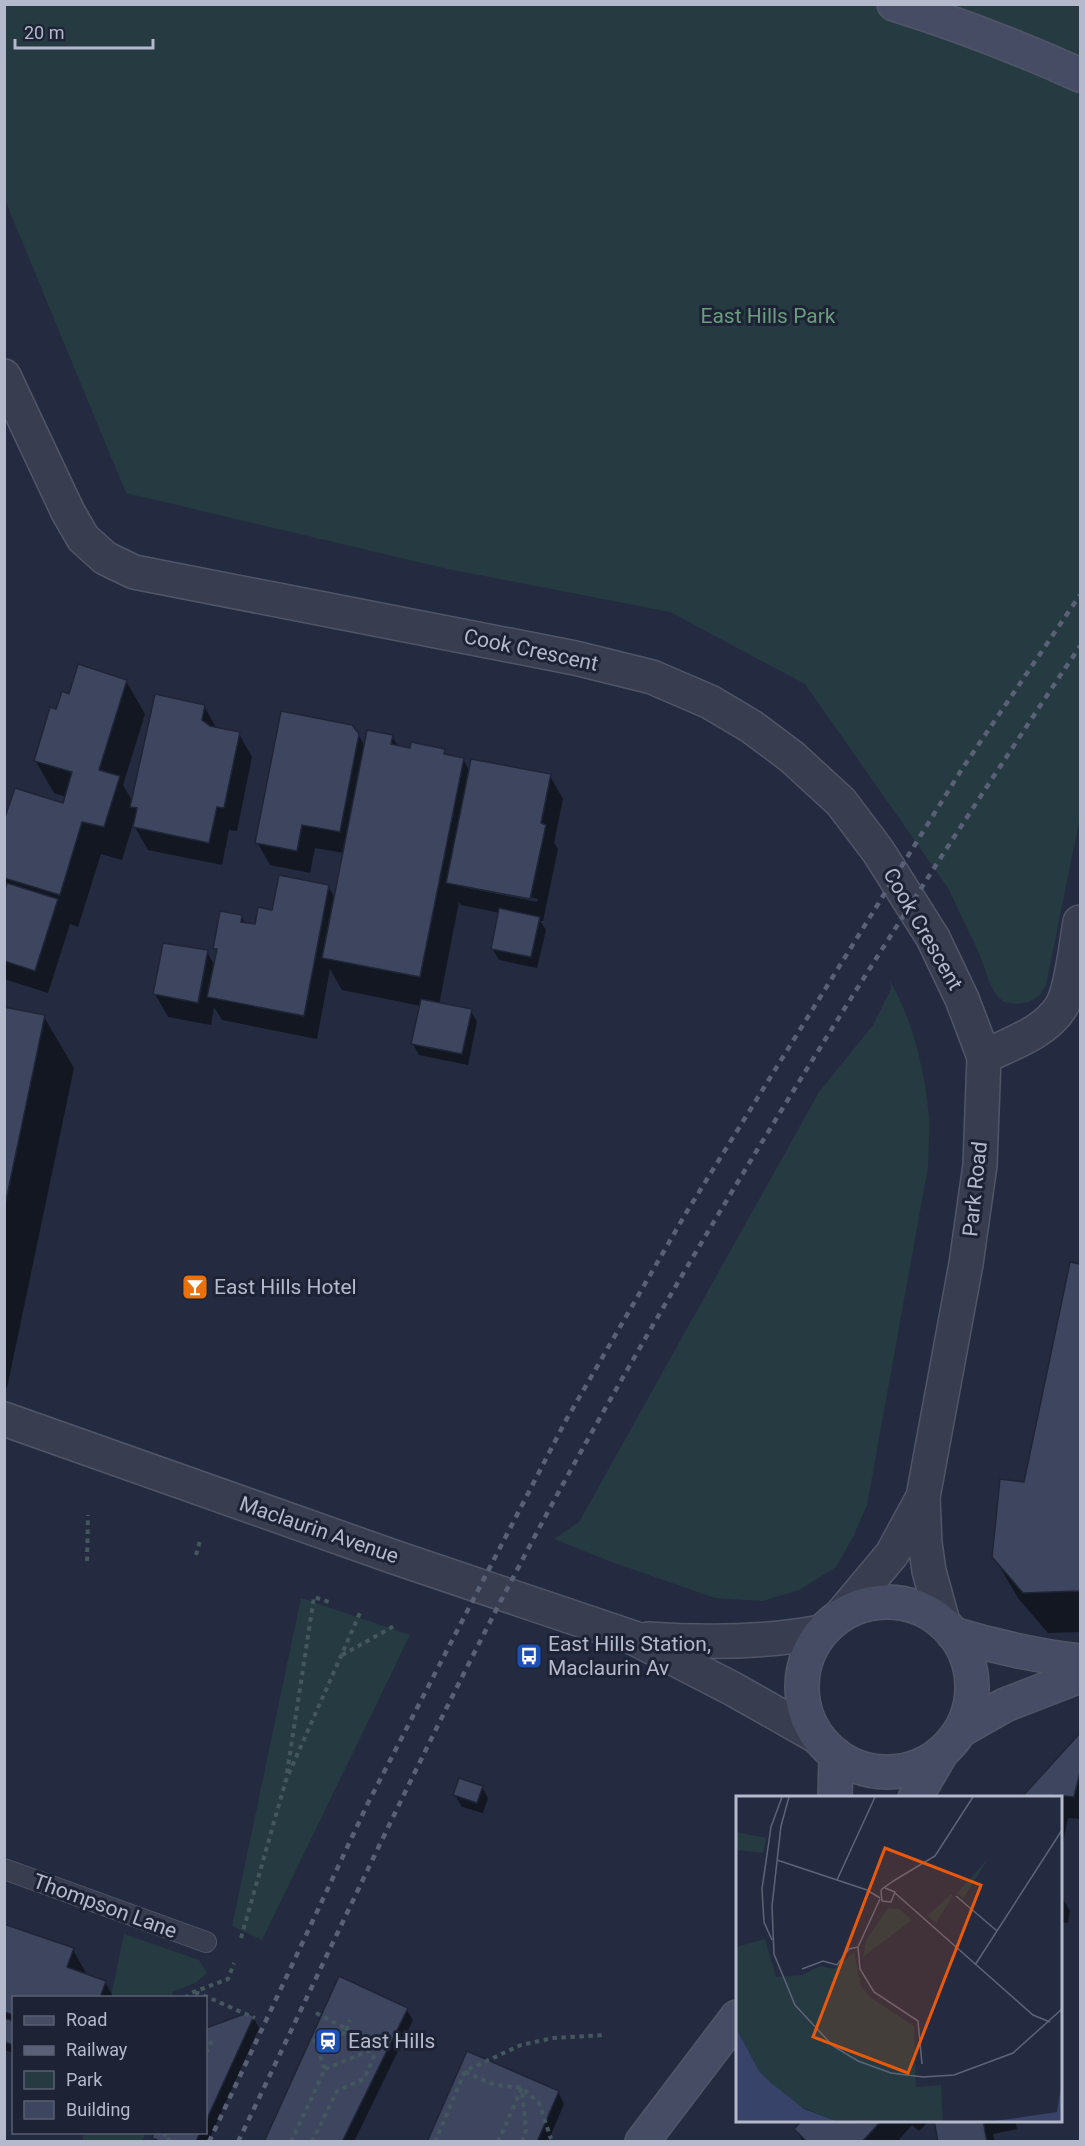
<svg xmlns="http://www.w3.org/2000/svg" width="1085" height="2146" font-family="Roboto,sans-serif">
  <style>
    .green { fill: #263a41 }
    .shadow { fill: #0007; fill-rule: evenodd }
    .building { fill: #3d465e; stroke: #1f2537; stroke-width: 1.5 }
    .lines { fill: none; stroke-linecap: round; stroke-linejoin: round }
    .service-casing { stroke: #505668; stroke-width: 22 }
    .minor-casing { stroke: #505668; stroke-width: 36 }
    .tertiary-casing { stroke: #505668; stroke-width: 36 }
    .secondary-casing { stroke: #505668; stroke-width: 36 }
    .path { stroke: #44575e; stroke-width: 4; stroke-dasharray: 4.5 4.5; stroke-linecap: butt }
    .service { stroke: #383e50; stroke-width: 20 }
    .minor { stroke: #383e50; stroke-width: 33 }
    .tertiary { stroke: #383e50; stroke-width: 33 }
    .secondary { stroke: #464c63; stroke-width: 33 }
    .rail { stroke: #5a6177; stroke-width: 4.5; stroke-dasharray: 6 6; stroke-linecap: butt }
    .labels { text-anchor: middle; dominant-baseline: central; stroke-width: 6; stroke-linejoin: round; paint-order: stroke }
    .park-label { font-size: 21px; fill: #6a9d7e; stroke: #1d2335 }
    .street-label { font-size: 21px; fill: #b4b9cb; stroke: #1d2335 }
    .poi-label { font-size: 21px; fill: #b4b9cb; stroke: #1d2335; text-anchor: start }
    .inset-road { fill: none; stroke: #5e6478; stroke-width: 1.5 }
    .view { fill: #e8590c; fill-opacity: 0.15; stroke: #e8590c; stroke-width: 3 }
    .inset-edge { fill: none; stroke: #b4b9cb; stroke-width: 3 }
  </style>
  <rect width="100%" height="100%" fill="#242b40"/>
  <g class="green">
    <polygon points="4,5 1080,5 1080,817 1046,985 1040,995 1029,1002 1018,1004 1004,1002 996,995 989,981 979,953 948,888 805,684 670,612 448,569 126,493 5,200"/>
    <path d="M 890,981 C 913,1020 926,1075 929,1120 C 930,1136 928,1152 928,1167 L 867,1505 L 853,1537 L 836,1567 L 799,1590 L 763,1601 L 715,1598 L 609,1561 L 554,1539 L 579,1522 L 819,1092 L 873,1025 L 891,989 Z"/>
    <polygon points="301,1598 410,1635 262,1940 232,1926"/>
    <polygon points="124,1934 199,1960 207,1973 195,1983 172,1992 174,1997 111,1997"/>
    <polygon points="84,2133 84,2132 146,2133 142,2141 82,2141"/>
  </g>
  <g class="shadow">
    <polygon points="126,681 145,714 123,785 133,802 204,706 217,729 239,734 252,757 237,831 229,830 222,865 148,850 133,824 122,860 101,854 78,927 70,924 48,993 4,979 4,823 64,805 66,797 54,793 35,760 57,711 70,696"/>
    <path d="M 358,734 L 365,747 L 392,736 L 398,747 L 412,749 L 444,751 L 447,756 L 463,759 L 470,772 L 550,776 L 563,799 L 554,843 L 558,849 L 543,921 L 540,921 L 546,930 L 537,968 L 499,960 L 492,948 L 500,913 L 461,905 L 459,902 L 439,1005 L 471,1011 L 477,1022 L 468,1065 L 419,1055 L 413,1044 L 421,1006 L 342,990 L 330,969 L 317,1039 L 222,1020 L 214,1007 L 211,1025 L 168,1017 L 155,994 L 207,952 L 215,966 L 218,954 L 215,949 L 241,916 L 246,924 L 256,926 L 273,912 L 328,886 L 335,898 L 344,853 L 315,848 L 310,873 L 270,865 L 257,842 ZM 463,884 L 538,899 L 537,902 L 463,887 Z"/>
    <polygon points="4,1009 44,1017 74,1068 7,1388 4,1387"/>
    <polygon points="1071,1263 1080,1265 1080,1632 1048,1633 1018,1598 994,1557 1025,1483"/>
    <polygon points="1080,1736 1080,1819 1068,1818 1060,1858 1060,1798 1023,1798"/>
    <polygon points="482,1787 488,1798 483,1813 462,1807 455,1795"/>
    <polygon points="1060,1894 1070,1911 1068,1923 1060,1922"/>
    <polygon points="4,1926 73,1950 86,1973 85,1975 105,1982 114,1998 14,1998 14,2053 4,2050"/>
    <polygon points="406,2009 413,2020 354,2142 266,2142"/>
    <polygon points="247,2015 253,2017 259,2028 208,2142 156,2142 154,2138 156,2132 206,2132 206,2030"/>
    <polygon points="558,2092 564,2104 548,2142 428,2142"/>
    <polygon points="804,2120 930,2120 919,2131 912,2125 897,2142 803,2142 796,2129"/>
    <polygon points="936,2120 1015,2120 1017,2129 993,2134 995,2142 940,2142"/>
  </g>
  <g class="building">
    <polygon points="78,664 127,680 99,770 120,776 104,827 82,822 60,895 4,878 4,820 15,788 63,803 72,772 34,761 50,707 56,709 62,691 69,694"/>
    <polygon points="155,694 205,705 202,720 210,726 240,732 224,808 217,807 209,843 133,827 137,808 130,807"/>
    <polygon points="281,711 352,725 359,734 340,832 302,825 297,851 255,843"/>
    <polygon points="367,730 393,735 391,744 410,748 411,742 445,749 444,754 464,758 420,977 322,958"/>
    <polygon points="471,759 551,774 541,823 546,825 530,899 446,883"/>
    <polygon points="279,875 329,885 304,1016 207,997 217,949 213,949 220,911 242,915 241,922 255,924 258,907 272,910"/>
    <polygon points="7,883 58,899 35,971 4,961 4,892"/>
    <polygon points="499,908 540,917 531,957 491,949"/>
    <polygon points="163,943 208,950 198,1003 153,994"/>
    <polygon points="421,999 472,1009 462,1054 411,1044"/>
    <polygon points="4,1007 45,1015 4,1210"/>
    <polygon points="1070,1262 1080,1264 1080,1591 1023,1593 992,1557 1000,1479 1024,1482"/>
    <polygon points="1080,1733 1080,1772 1074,1797 1055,1795 1055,1798 1021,1798"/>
    <polygon points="459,1778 483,1786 477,1803 453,1795"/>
    <polygon points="4,1924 74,1948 67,1967 106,1981 100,1998 14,1998 14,2015 4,2012"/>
    <polygon points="339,1976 408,2008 342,2142 264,2142"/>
    <polygon points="247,2013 254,2016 206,2121 206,2028"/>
    <polygon points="4,2018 14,2021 13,2045 4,2042"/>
    <polygon points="467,2051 559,2091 537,2142 427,2142"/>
    <polygon points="802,2120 882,2120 862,2142 807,2142 794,2129"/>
    <polygon points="934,2120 983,2120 987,2142 938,2142"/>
    <polygon points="154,2132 200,2132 196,2142 161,2142 152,2138"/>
  </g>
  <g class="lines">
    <defs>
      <polyline id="service" points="4,1869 206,1942"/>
      <g id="minor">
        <polyline points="4,376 68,512 83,538 105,558 134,572 575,658 652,677 710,702 752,727 792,757 841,802 878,851 933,938 962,999 984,1057 980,1165 966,1264 923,1497 925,1543 929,1571 943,1622"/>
        <path d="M 984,1057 C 1009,1044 1045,1033 1061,1007 C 1072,989 1076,944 1080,922"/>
        <polyline points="841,1615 892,1554 923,1497"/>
      </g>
      <g id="tertiary">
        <polyline points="4,1419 394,1557 634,1638 733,1689 816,1736"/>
        <path d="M 648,1639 C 706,1643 763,1643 821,1632"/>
      </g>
      <g id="secondary">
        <path d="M 894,4 C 958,24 1020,48 1080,75"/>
        <circle cx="887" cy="1687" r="85"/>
        <path d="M 953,1634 C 996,1647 1037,1656 1080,1661"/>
        <polyline points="961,1730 1005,1705 1080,1676"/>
        <polyline points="835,1798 836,1755"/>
        <polyline points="915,1798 942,1752"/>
        <polyline points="642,2142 737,2017"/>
      </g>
    </defs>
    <use href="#service" class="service-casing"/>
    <use href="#minor" class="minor-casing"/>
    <use href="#tertiary" class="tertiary-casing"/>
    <use href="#secondary" class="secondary-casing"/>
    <g class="path">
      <polyline points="196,1555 200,1541"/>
      <polyline points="87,1561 88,1515"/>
      <polyline points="342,1655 396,1625"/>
      <polyline points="287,1773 314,1597 332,1603"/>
      <polyline points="241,1938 286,1780 360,1613"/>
      <polyline points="195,1994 198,1993 255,2018"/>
      <polyline points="185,1998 191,1993 228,1979 234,1963"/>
      <polyline points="316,2013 345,2028 342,2040"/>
      <polyline points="345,2028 391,2049"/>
      <polyline points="346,2030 350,2020"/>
      <polyline points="206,2053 212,2040"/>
      <polyline points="325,2069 379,2047"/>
      <polyline points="465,2072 495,2085 522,2088 539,2103 551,2139"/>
      <polyline points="166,2132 164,2137 173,2142"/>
      <polyline points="291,2142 325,2069 313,2037"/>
      <polyline points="312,2142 337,2091 364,2079 384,2035"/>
      <polyline points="435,2142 465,2071 521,2045 553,2038 604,2035"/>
      <polyline points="498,2142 522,2088"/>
      <polyline points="522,2142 526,2131 522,2089"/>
    </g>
    <use href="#service" class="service"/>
    <use href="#minor" class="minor"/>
    <use href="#tertiary" class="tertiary"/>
    <use href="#secondary" class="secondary"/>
    <g class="rail">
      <polyline points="209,2142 368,1803 565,1422 686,1213 962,769 1080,595"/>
      <path d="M 238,2142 C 354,1900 465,1656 597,1423 C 747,1157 911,899 1080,646"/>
    </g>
  </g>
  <defs>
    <symbol id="bar-square" viewBox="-11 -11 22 22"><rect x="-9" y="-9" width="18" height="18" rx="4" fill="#e8710a" stroke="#1d2335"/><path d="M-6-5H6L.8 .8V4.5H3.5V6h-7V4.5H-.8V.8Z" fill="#fff"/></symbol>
    <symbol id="bus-square" viewBox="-11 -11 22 22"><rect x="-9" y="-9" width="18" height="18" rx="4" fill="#1a4fb4" stroke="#1d2335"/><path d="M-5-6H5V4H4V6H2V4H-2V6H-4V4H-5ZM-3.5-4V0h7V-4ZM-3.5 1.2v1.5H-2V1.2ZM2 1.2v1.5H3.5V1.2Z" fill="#fff"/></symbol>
    <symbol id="station-square" viewBox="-11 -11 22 22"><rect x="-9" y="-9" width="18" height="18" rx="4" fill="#1a4fb4" stroke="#1d2335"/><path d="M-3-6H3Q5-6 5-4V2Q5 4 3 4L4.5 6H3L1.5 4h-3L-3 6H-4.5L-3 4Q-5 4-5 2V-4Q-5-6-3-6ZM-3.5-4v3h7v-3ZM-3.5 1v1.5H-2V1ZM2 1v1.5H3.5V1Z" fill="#fff"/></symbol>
  </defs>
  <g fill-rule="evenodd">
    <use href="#bar-square" x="180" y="1272" width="30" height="30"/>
    <use href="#bus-square" x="514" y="1641" width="30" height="30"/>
    <use href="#station-square" x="313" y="2026" width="30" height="30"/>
  </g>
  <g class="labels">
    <g class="park-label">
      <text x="768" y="316">East Hills Park</text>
    </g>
    <g class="street-label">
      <text transform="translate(531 650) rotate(12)">Cook Crescent</text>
      <text transform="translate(923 929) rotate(60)">Cook Crescent</text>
      <text transform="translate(975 1189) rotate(-84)">Park Road</text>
      <text transform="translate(319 1530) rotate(19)">Maclaurin Avenue</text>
      <text transform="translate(105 1906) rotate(20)">Thompson Lane</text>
    </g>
    <g class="poi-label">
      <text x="214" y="1287">East Hills Hotel</text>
      <text x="548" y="1644">East Hills Station,<tspan x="548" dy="24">Maclaurin Av</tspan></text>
      <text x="348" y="2041">East Hills</text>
    </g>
  </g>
  <g transform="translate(736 1796)">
    <rect width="326" height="326" fill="#242b40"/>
    <path d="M 0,36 L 30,42 L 27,57 L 0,54 ZM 252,63 L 227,103 L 221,97 ZM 215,98 L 217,100 L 200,127 L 191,120 ZM 152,112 L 163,113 L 176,124 L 127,161 L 130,144 ZM 29,143 L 40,181 L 66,179 L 84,170 L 98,173 L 118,156 L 125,190 L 134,201 L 178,230 L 180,291 L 205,289 L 207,325 L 93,324 L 54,305 L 23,275 L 0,232 L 0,151 Z" fill="#263a41"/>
    <path d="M 0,232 L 23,275 L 34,286 L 68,313 L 99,325 L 0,325 ZM 325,290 L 325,325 L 259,325 L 321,316 Z" fill="#374368"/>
    <path class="inset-road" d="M 53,1 L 45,30 L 36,110 L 38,158 L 59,209 L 97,250 L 122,265 L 155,277 L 187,281 L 218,279 L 277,257 L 326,213M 41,64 L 131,94 L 144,102M 101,84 L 139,1M 149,92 L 159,96 L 155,106 L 146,105 L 145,95 L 146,93 L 159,84 L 199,60 L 237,1M 159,97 L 297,219 L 314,226M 220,100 L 261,135M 144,103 L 122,151 L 124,173 L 138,196 L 182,225 L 186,268M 36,144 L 28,126 L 26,93 L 35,31 L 46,1M 239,169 L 326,34M 66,173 L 87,165 L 101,169 L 113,153 L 122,151"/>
    <path class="view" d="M 149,52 L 245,89 L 172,277 L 77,241 Z"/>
    <rect width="326" height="326" class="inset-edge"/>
  </g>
  <rect width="1085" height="2146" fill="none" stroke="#b4b9cb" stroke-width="12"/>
  <rect x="12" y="1996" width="195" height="138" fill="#1d2335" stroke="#595f71" stroke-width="1.5"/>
  <rect x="24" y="2016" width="30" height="9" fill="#464c63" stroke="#595f71" stroke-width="1.5"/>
  <text x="66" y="2026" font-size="18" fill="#b4b9cb">Road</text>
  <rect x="24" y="2046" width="30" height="9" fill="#5a6177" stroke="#595f71" stroke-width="1.5"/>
  <text x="66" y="2056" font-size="18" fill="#b4b9cb">Railway</text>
  <rect x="24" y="2071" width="30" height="18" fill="#263a41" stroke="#595f71" stroke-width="1.5"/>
  <text x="66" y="2086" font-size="18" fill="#b4b9cb">Park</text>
  <rect x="24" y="2101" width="30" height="18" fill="#3d465e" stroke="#595f71" stroke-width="1.5"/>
  <text x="66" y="2116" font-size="18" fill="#b4b9cb">Building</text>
  <path d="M15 39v9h138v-9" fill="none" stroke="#b4b9cb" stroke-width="3"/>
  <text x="24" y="39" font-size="18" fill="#b4b9cb" stroke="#1d2335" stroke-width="4.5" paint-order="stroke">20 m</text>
</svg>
